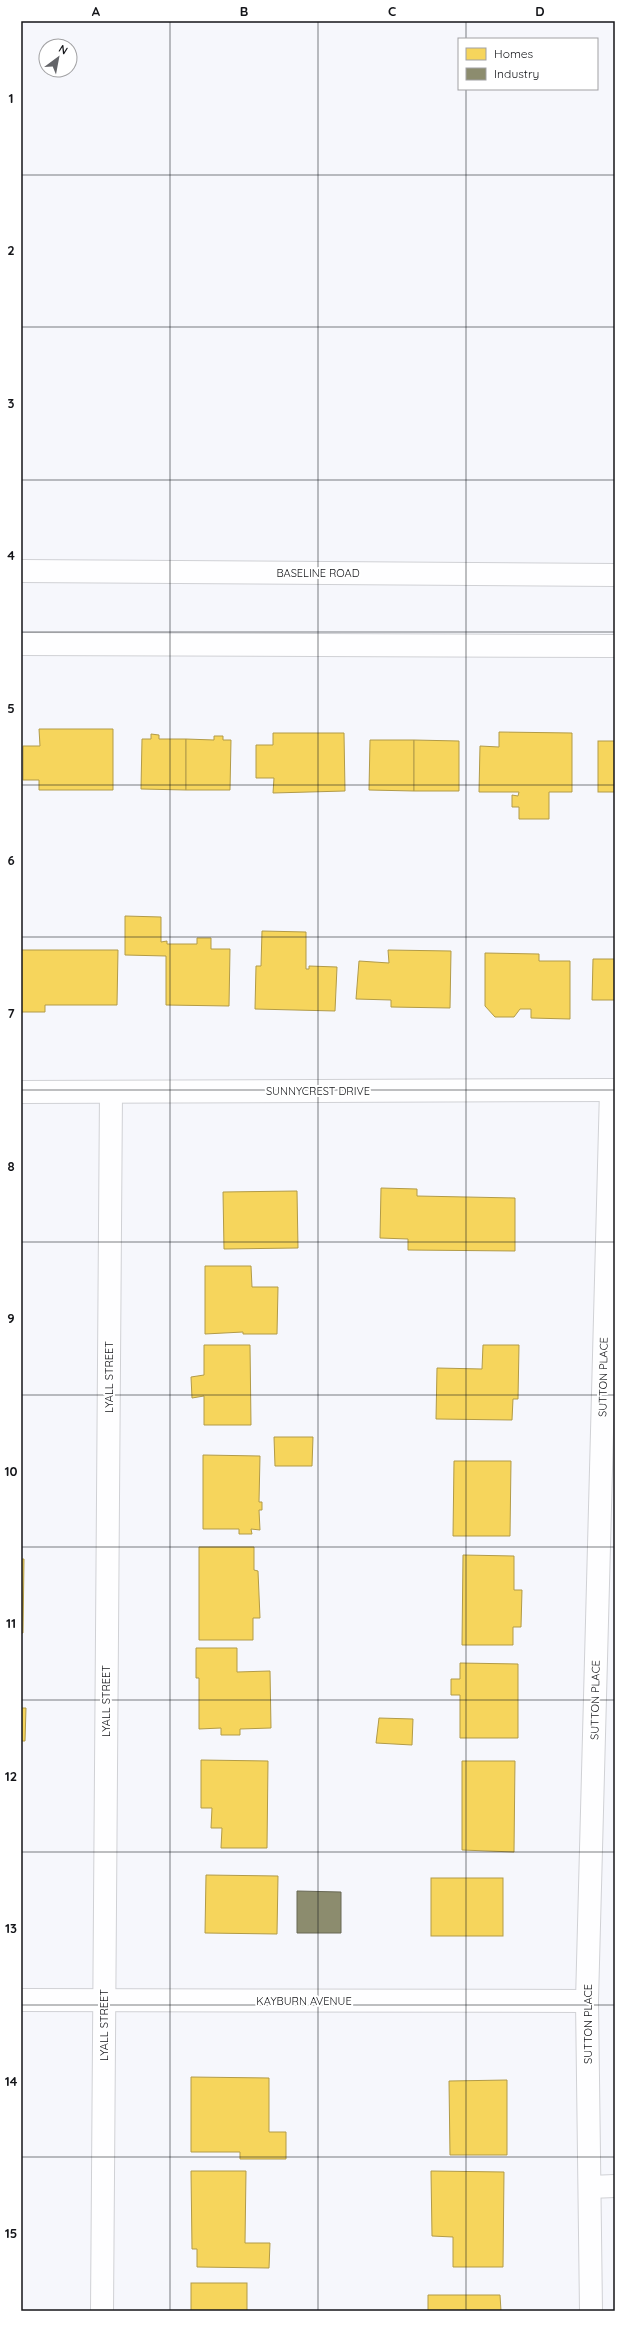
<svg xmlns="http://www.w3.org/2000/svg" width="636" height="2332" font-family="Quicksand,sans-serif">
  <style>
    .homes { fill: #f6d55c; stroke: #b29b48 }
    .industry { fill: #8c8c6e; stroke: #686854 }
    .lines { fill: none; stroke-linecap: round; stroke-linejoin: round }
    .street-casing { stroke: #d0d1d5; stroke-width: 24 }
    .primary-casing { stroke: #d0d1d5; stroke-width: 24 }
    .street { stroke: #fefeff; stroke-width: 22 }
    .primary { stroke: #fefeff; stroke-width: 22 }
    .grid { fill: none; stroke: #141519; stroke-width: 1; stroke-opacity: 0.55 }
    .labels { text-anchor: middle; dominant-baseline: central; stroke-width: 4; stroke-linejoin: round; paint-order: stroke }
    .street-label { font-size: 11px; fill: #141519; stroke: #fff }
    .neatline { fill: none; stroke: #141519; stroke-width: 1.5 }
    .grid-label { font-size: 13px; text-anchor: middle; font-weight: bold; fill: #141519 }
  </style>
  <rect width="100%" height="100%" fill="#f6f7fc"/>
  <g class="homes">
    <polygon points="39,729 113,729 113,790 39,790 39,780 23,780 23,746 40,746"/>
    <polygon points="499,732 572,733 572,792 549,792 549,819 519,819 519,807 512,807 512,795 518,796 519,792 479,792 480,746 499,747"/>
    <polygon points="273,733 344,733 345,791 273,793 274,778 256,778 256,745 273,745"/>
    <polygon points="151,734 159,735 159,739 186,739 186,790 141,789 142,739 151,739"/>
    <polygon points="214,736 223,736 223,740 231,740 230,790 186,790 186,739 214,740"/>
    <polygon points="370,740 414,740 414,791 369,790"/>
    <polygon points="414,740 459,741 459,791 414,791"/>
    <rect x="598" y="741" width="17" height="51"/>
    <polygon points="125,916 161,917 161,942 167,941 167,944 197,944 197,938 211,938 211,949 230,949 229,1006 166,1005 166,956 125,955"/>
    <polygon points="262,931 306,932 306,969 309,969 309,966 337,967 335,1011 255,1009 256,966 261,966"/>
    <polygon points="21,950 118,950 117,1005 45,1005 45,1012 21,1012"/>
    <polygon points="388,950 451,951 450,1008 391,1007 391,1000 356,999 359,961 389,963"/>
    <polygon points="485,953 539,954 539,961 570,961 570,1019 531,1018 531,1009 520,1009 514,1017 495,1017 485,1006"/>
    <polygon points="593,959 615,959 615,1000 592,1000"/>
    <polygon points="381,1188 417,1189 417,1196 515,1198 515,1251 408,1250 408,1239 380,1238"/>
    <polygon points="297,1191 298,1248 224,1249 223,1192"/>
    <polygon points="205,1266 251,1266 252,1287 278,1287 277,1334 243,1334 243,1332 205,1334"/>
    <polygon points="204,1345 250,1345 251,1425 204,1425 204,1396 192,1398 191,1377 204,1375"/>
    <polygon points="483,1345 519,1345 518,1399 513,1399 512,1420 436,1419 437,1368 482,1369"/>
    <polygon points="274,1437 313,1437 312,1466 275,1466"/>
    <polygon points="203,1455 260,1456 259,1502 262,1502 262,1510 259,1510 260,1530 251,1529 252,1534 239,1534 239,1529 203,1529"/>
    <polygon points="454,1461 511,1461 510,1536 453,1536"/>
    <polygon points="199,1547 254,1547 254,1570 258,1571 260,1618 253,1618 253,1640 199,1640"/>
    <polygon points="463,1555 514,1556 514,1590 522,1590 521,1627 513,1627 513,1645 462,1645"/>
    <polygon points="21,1559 24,1559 23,1633 21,1633"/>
    <polygon points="196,1648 237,1648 237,1672 270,1671 271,1728 240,1729 240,1735 221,1735 221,1728 199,1729 199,1678 196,1678"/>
    <polygon points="460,1663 518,1664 518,1738 460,1738 460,1695 451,1695 451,1679 460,1679"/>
    <polygon points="21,1708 26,1708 25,1741 21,1741"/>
    <polygon points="379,1718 413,1719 412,1745 376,1743"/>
    <polygon points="201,1760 268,1761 267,1848 221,1848 222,1828 211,1828 212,1808 201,1808"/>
    <polygon points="462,1761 515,1761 514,1852 462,1850"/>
    <polygon points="206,1875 278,1876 277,1934 205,1933"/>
    <rect x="431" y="1878" width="72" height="58"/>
    <polygon points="191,2077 269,2078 269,2132 286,2132 286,2159 240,2159 240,2152 191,2152"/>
    <polygon points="507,2080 507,2155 450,2155 449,2081"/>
    <polygon points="191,2171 246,2171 245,2243 270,2243 269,2268 197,2267 197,2249 192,2249"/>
    <polygon points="431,2171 504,2172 503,2267 453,2267 453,2237 432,2236"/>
    <rect x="191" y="2283" width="56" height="28"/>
    <polygon points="428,2295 500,2295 501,2311 428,2311"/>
  </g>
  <polygon class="industry" points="297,1891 341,1892 341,1933 297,1933"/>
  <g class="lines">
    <defs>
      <g id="street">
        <polyline points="21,1092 615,1090"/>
        <polyline points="21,2000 587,2001"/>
        <polyline points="590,2187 615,2186"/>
        <polyline points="102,2311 111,1092"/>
        <polyline points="591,2311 587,2001 611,1090"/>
      </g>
      <g id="primary">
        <polyline points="21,571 615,575"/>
        <polyline points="21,644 615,646"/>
      </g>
    </defs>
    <use href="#street" class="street-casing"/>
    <use href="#primary" class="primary-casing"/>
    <use href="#street" class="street"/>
    <use href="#primary" class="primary"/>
  </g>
  <path class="grid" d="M 170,21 L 170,2311M 318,21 L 318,2311M 466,21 L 466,39M 466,89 L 466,2311M 21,175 L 615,175M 21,327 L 615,327M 21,480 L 615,480M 21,632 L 615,632M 21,785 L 615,785M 21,937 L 615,937M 21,1090 L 615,1090M 21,1242 L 615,1242M 21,1395 L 615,1395M 21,1547 L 615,1547M 21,1700 L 615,1700M 21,1852 L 615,1852M 21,2005 L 615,2005M 21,2157 L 615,2157"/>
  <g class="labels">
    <g class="street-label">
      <text x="318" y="573">BASELINE ROAD</text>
      <text x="318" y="1091">SUNNYCREST DRIVE</text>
      <text transform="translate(109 1377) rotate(-90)">LYALL STREET</text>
      <text transform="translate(603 1377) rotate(-89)">SUTTON PLACE</text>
      <text transform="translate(595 1700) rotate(-89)">SUTTON PLACE</text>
      <text transform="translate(106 1701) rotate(-90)">LYALL STREET</text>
      <text x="304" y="2001">KAYBURN AVENUE</text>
      <text transform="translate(588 2024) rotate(-90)">SUTTON PLACE</text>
      <text transform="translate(104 2025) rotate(-90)">LYALL STREET</text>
    </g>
  </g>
  <rect width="636" height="2332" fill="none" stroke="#ffffff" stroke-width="44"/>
  <rect x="458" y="38" width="140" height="52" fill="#ffffff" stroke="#a1a1a3"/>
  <rect x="466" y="48" width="20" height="12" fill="#f6d55c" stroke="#a1a1a3"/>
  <text x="494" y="58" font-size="12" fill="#141519">Homes</text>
  <rect x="466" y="68" width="20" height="12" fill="#8c8c6e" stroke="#a1a1a3"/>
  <text x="494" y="78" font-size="12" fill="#141519">Industry</text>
  <g transform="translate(58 58) rotate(32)"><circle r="19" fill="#ffffff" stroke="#a1a1a3"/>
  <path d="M0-3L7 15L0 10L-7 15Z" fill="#636468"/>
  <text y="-6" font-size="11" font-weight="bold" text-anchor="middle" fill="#141519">N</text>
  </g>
  <rect x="22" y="22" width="592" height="2288" class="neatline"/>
  <g class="grid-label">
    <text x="96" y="16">A</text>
    <text x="244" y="16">B</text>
    <text x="392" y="16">C</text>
    <text x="540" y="16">D</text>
    <text x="11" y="103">1</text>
    <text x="11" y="255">2</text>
    <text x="11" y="408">3</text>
    <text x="11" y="560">4</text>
    <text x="11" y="713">5</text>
    <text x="11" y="865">6</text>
    <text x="11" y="1018">7</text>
    <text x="11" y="1171">8</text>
    <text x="11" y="1323">9</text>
    <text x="11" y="1476">10</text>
    <text x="11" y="1628">11</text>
    <text x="11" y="1781">12</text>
    <text x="11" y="1933">13</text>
    <text x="11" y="2086">14</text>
    <text x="11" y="2238">15</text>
  </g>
</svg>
